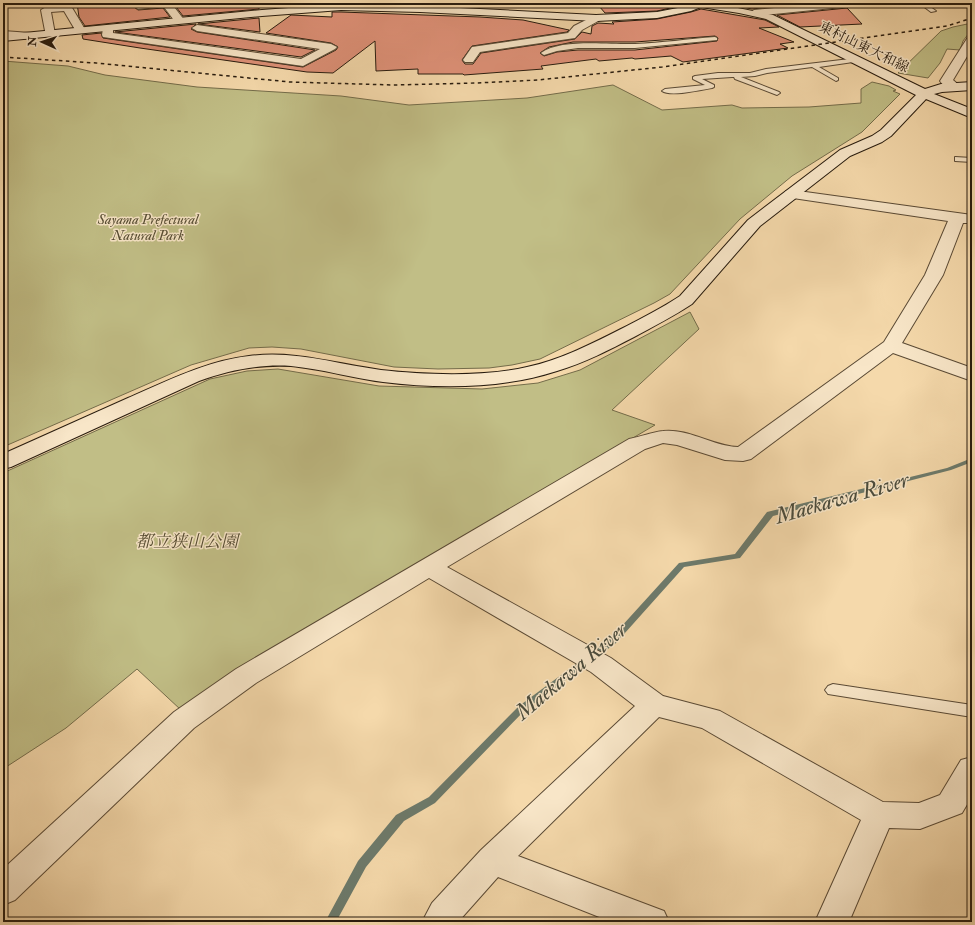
<svg xmlns="http://www.w3.org/2000/svg" width="975" height="925" font-family="'IM FELL Double Pica','Noto Serif JP',serif">
  <style>
    .green { fill: #c1be86; stroke: #746c4a }
    .lines { fill: none; stroke-linecap: round; stroke-linejoin: round }
    .stream { fill: #6d7a6b; fill-rule: evenodd }
    .building { fill: #df9178; stroke: #271b0e; fill-rule: evenodd }
    .lane-casing { stroke: #5a4a35; stroke-width: 2 }
    .street-casing { stroke: #5a4a35; stroke-width: 2 }
    .secondary-casing { stroke: #271b0e; stroke-width: 2 }
    .lane { fill: #f8e6c8; fill-rule: evenodd }
    .street { fill: #f8e6c8; fill-rule: evenodd }
    .secondary { fill: #f8e6c8; fill-rule: evenodd }
    .rail { stroke: #271b0e; stroke-width: 1.5; stroke-dasharray: 3.5 3.5; stroke-linecap: butt }
    .labels { text-anchor: middle; dominant-baseline: central; stroke-width: 3; stroke-linejoin: round; paint-order: stroke }
    .far-street-label { font-size: 14px; fill: #271b0e; stroke: #f8e6c8 }
    .far-park-label { font-size: 14px; font-style: italic; fill: #554c32; stroke: #f8e6c8 }
    .park-label { font-size: 17px; font-style: italic; fill: #554c32; stroke: #f8e6c8 }
    .near-water-label { font-size: 22px; font-style: italic; fill: #4a4b3c; stroke: #f8e6c8 }
  </style>
  <rect width="100%" height="100%" fill="#f5d9ab"/>
  <filter id="stains"><feTurbulence type="fractalNoise" baseFrequency=".005" numOctaves="4"/><feColorMatrix values="0 0 0 0 .2 0 0 0 0 .09 0 0 0 0 .02 0 0 0 .5 -.17"/></filter>
  <radialGradient id="worn" r=".72"><stop offset=".6" stop-color="#630" stop-opacity="0"/><stop offset="1" stop-color="#630" stop-opacity=".3"/></radialGradient>
  <g class="green">
    <polygon points="972,23 972,29 963,41 960,50 947,49 940,63 928,78 898,73 941,31 953,27"/>
    <polygon points="3,61 68,66 105,75 197,87 341,96 409,105 527,98 613,85 662,110 732,105 742,108 809,107 861,103 861,89 872,82 889,86 896,90 893,91 900,94 862,132 792,176 740,219 670,294 654,303 540,359 512,365 489,368 438,369 394,367 301,349 272,347 249,348 191,365 3,447"/>
    <polygon points="690,312 699,329 612,410 655,425 309,628 181,710 137,669 66,728 3,769 3,473 210,379 247,371 278,369 379,386 482,389 538,383 580,370"/>
  </g>
  <g class="lines">
    <polygon class="stream" points="972,458 972,462 951,470 773,516 740,558 684,567 616,643 525,710 435,803 404,821 366,867 336,922 325,922 358,861 396,815 429,797 519,706 610,639 679,563 735,554 767,512 947,468"/>
  </g>
  <g class="building">
    <polygon points="77,3 145,3 137,4 134,7 138,10 163,8 170,17 85,26 79,17"/>
    <polygon points="173,3 259,3 259,9 183,16"/>
    <polygon points="361,3 461,5 461,3 481,3 481,8"/>
    <polygon points="604,3 688,3 688,4 657,11 605,13 599,6 606,6"/>
    <polygon points="721,3 808,3 752,9"/>
    <polygon points="847,8 862,24 800,27 777,15"/>
    <path d="M 701,9 L 765,20 L 779,27 L 759,28 L 794,42 L 780,44 L 788,48 L 683,62 L 671,56 L 635,59 L 632,58 L 599,61 L 596,59 L 541,66 L 543,69 L 464,75 L 463,74 L 418,74 L 418,69 L 376,71 L 375,41 L 333,73 L 307,72 L 140,48 L 83,39 L 82,35 L 101,33 L 103,38 L 303,67 L 336,50 L 338,47 L 331,43 L 266,33 L 291,15 L 332,17 L 332,12 L 341,12 L 480,17 L 523,20 L 569,30 L 567,32 L 472,46 L 462,60 L 465,64 L 473,64 L 481,53 L 575,39 L 582,32 L 591,34 L 592,26 L 598,23 L 614,24 L 612,22 L 657,19 L 691,12 ZM 715,36 L 718,38 L 717,41 L 635,50 L 578,50 L 557,52 L 544,56 L 540,53 L 549,47 L 573,42 L 635,42 Z"/>
    <polygon points="259,18 260,32 198,24"/>
    <polygon points="196,24 191,29 197,32 315,50 301,57 115,32"/>
  </g>
  <g class="lines">
    <defs>
      <g id="lane">
        <polygon points="167,3 169,4 169,6 138,9 135,7 138,5"/>
        <polygon points="919,3 925,3 936,11 931,12"/>
        <path d="M 715,37 L 717,38 L 717,40 L 635,48 L 578,48 L 557,51 L 544,55 L 541,53 C 561,38 611,45 635,44 C 662,43 688,39 715,37 Z"/>
        <path d="M 858,58 L 861,60 L 860,61 L 819,67 L 838,78 L 838,80 L 836,81 L 812,67 L 767,73 L 755,76 L 741,77 L 779,92 L 780,93 L 777,95 L 735,79 L 734,77 L 732,77 L 702,79 L 714,85 L 714,87 L 712,88 C 701,90 670,97 662,91 L 665,89 L 705,85 L 693,79 L 693,77 L 695,76 L 718,73 L 750,73 L 766,69 Z"/>
        <polygon points="955,157 972,158 972,162 955,161"/>
        <polygon points="833,684 972,705 972,717 828,694 825,690 828,686"/>
      </g>
      <g id="street">
        <polygon points="161,3 171,3 185,21 184,23 176,23"/>
        <polygon points="823,3 857,3 852,6 754,16 749,13 754,10"/>
        <polygon points="67,5 71,6 86,31 85,33 77,33 64,11 51,12 55,34 54,36 46,36 41,10 46,7"/>
        <polygon points="596,15 600,16 601,18 600,20 582,30 575,38 480,52 473,62 465,62 463,60 472,47 568,33 574,26"/>
        <polygon points="108,25 113,28 113,33 301,59 320,49 197,31 192,28 197,25 331,44 337,47 335,49 303,66 103,37 102,35 103,28"/>
        <polygon points="3,31 31,33 36,36 31,39 3,37"/>
        <path d="M 972,36 L 972,48 L 953,80 L 961,87 L 959,90 C 952,91 944,87 940,81 L 968,37 Z"/>
        <path d="M 791,190 L 972,215 L 972,223 L 963,223 L 943,275 L 902,343 L 972,368 L 972,381 L 893,353 L 751,459 L 743,461 L 725,460 L 677,445 L 663,443 L 645,449 L 447,567 L 611,658 L 663,696 L 720,711 L 883,802 L 919,803 L 940,795 L 961,760 L 972,757 L 972,796 L 962,813 L 920,829 L 889,828 L 849,922 L 815,922 L 861,820 L 702,728 L 659,717 L 518,856 L 664,911 L 669,922 L 612,922 L 498,877 L 458,922 L 422,922 L 432,903 L 481,850 L 635,706 L 591,672 L 429,578 L 256,683 L 194,728 L 15,900 L 3,905 L 3,869 L 174,712 L 236,669 L 629,439 C 640,437 652,432 663,431 C 688,428 713,446 738,447 L 884,342 L 925,275 L 948,221 L 786,197 L 784,194 L 786,191 Z"/>
      </g>
      <path id="secondary" d="M 689,3 L 713,3 L 773,15 L 925,89 L 941,84 L 972,82 L 972,90 L 942,92 L 934,94 L 972,109 L 972,118 L 926,99 L 891,136 L 882,142 L 850,156 L 760,226 L 692,304 C 674,316 654,326 634,337 C 609,350 584,363 557,371 C 502,389 440,389 383,382 C 352,378 322,369 291,366 C 259,364 229,370 199,381 L 11,467 L 3,469 L 3,454 C 45,435 86,417 128,398 C 167,381 206,361 249,356 C 295,350 336,364 381,370 C 425,375 484,377 527,367 C 561,360 593,343 623,328 C 642,318 662,308 680,296 L 748,220 L 840,150 L 872,136 L 881,130 L 916,95 L 766,19 L 739,13 L 701,7 L 691,11 L 657,18 L 596,21 L 420,12 L 341,10 L 262,16 L 3,41 L 3,35 L 262,10 L 341,4 L 420,6 L 596,15 L 657,12 L 688,6 L 690,5 Z"/>
    </defs>
    <use href="#lane" class="lane-casing"/>
    <use href="#street" class="street-casing"/>
    <use href="#secondary" class="secondary-casing"/>
    <use href="#lane" class="lane"/>
    <use href="#street" class="street"/>
    <use href="#secondary" class="secondary"/>
    <polyline class="rail" points="3,57 96,63 290,82 393,85 476,83 538,80 662,67 947,26 972,18"/>
  </g>
  <g class="labels">
    <g class="far-street-label">
      <text transform="translate(864 47) rotate(26)">東村山東大和線</text>
    </g>
    <g class="far-park-label">
      <text x="148" y="219">Sayama Prefectural<tspan x="148" dy="16">Natural Park</tspan></text>
    </g>
    <g class="park-label">
      <text x="187" y="541">都立狭山公園</text>
    </g>
    <g class="near-water-label">
      <text transform="translate(842 498) rotate(-16)">Maekawa River</text>
      <text transform="translate(571 671) rotate(-40)">Maekawa River</text>
    </g>
  </g>
  <rect width="975" height="925" fill="none" stroke="#f5d9ab" stroke-width="16"/>
  <rect x="4" y="4" width="967" height="917" fill="none" stroke="#271b0e" stroke-width="2"/>
  <rect x="8" y="8" width="959" height="909" fill="none" stroke="#271b0e"/>
  <g transform="translate(42 42) rotate(273)" stroke="#f8e6c8" stroke-width="3" paint-order="stroke">
  <path d="M0-3L7 15L0 10L-7 15Z" fill="#271b0e"/>
  <text y="-6" font-size="11" font-weight="bold" text-anchor="middle" fill="#271b0e">N</text>
  </g>
  <rect width="100%" height="100%" filter="url(#stains)"/>
  <rect width="100%" height="100%" fill="url(#worn)"/>
</svg>
